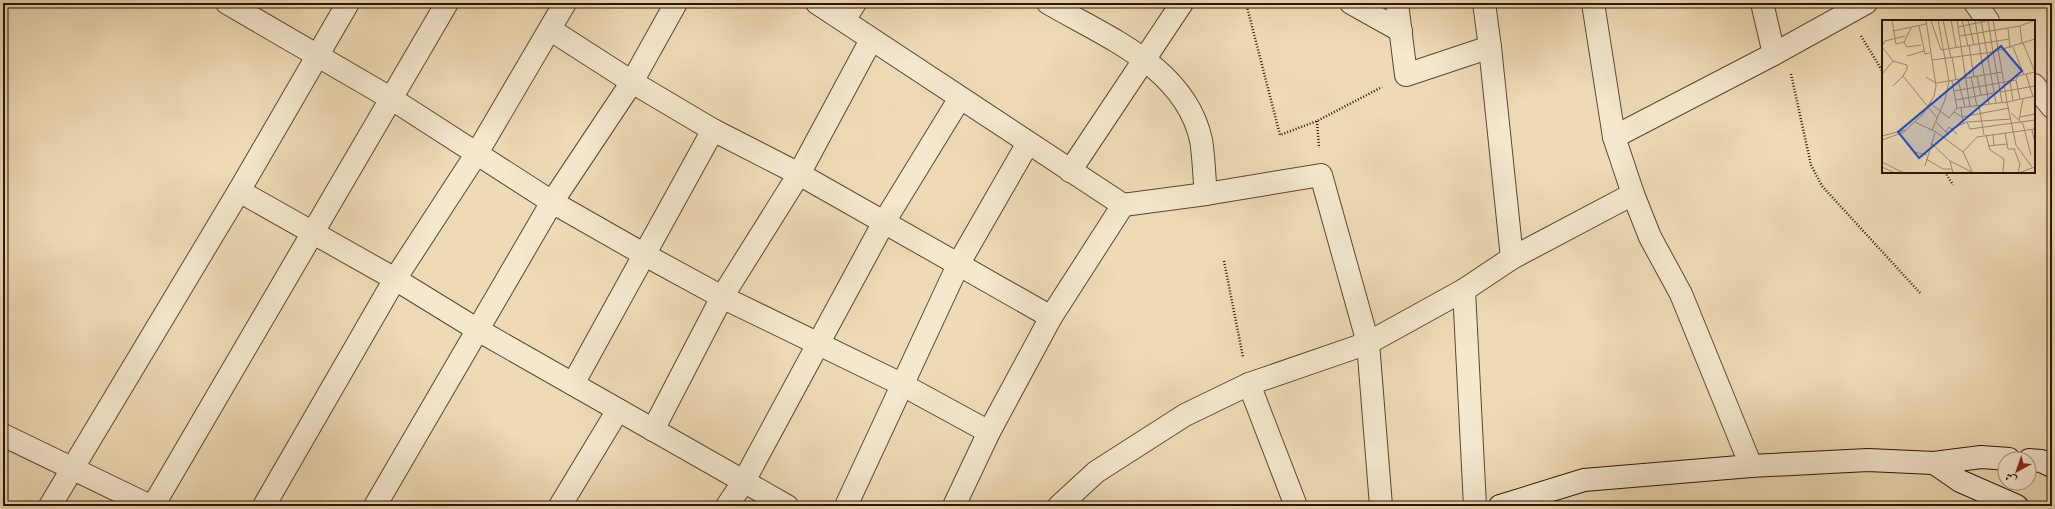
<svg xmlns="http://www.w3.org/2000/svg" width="2055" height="509" font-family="'Sorts Mill Goudy',Amiri,serif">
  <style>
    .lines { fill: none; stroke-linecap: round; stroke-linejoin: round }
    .street-casing { stroke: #5c4632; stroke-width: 24 }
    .secondary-casing { stroke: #2c1407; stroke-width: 24 }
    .path { stroke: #2c1407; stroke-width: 2.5; stroke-dasharray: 1 2; stroke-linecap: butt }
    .street { stroke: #f4e8cf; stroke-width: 22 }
    .secondary { stroke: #f4e8cf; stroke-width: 22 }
    .inset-road { fill: none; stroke: #a08b6f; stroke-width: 1 }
    .view { fill: #1d4ed8; fill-opacity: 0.15; stroke: #1d4ed8; stroke-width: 2 }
    .inset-edge { fill: none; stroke: #2c1407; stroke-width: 2 }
  </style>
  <rect width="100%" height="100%" fill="#eedbb5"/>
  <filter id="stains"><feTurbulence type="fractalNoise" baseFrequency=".005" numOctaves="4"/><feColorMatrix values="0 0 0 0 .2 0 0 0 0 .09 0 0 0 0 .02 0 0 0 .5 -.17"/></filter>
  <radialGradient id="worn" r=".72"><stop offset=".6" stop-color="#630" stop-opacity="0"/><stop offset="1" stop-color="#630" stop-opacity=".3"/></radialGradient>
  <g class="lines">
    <defs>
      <g id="street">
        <polyline points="227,3 392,99 552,202 645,255 722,297 901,384 989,432"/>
        <polyline points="817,3 1123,205 1051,317 989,432 954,506"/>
        <path d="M 1048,3 C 1106,37 1185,67 1201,140 C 1204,157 1204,177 1206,194"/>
        <polyline points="1351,3 1401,31"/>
        <polyline points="1397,3 1406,75 1490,47"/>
        <polyline points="1484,3 1490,47 1512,258"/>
        <polyline points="1593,3 1614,137 1633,194 1650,237 1681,294 1751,466"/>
        <polyline points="1762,3 1774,54"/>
        <polyline points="1975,3 1988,21"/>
        <polyline points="844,20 855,3"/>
        <polyline points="551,30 632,82 713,130 799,174 1051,317"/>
        <polyline points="2034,85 2052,107"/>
        <polyline points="1614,137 1774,54 1866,3"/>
        <polyline points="1070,171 1182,3"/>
        <polyline points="239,191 348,3"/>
        <polyline points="1123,205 1206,194 1321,175 1368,343 1381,506"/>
        <polyline points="1464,290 1475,506"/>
        <polyline points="573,384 713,130"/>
        <polyline points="1249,384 1296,506"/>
        <polyline points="653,430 722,297 799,174 871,40"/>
        <polyline points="3,435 150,506"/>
        <polyline points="50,506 239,191 395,279 478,330 787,506"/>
        <polyline points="153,506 447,3"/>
        <polyline points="264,506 395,279 477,153 565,3"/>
        <polyline points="375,506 552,202 632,82 676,3"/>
        <polyline points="560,506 618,410"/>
        <polyline points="727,506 744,481 884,222 960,98"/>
        <polyline points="846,506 959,263 1028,143"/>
        <polyline points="1059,506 1096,472 1185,415 1249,384 1368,343 1464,290 1512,258 1633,194"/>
      </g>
      <g id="secondary">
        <polyline points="2029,460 2041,461 2052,466"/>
        <polyline points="1934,463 1960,481 2017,506"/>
        <polyline points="1500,506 1584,480 1751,466 1868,460 1934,463 1981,457 2009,459"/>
      </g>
    </defs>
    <use href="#street" class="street-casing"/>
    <use href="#secondary" class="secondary-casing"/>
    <g class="path">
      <polyline points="1246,3 1280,135 1317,121 1382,87"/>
      <polyline points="1861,36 1883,72"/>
      <polyline points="1791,74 1811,165 1822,186 1921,294"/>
      <polyline points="1317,121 1319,148"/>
      <polyline points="1945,172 1953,185"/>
      <polyline points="1224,261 1243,357"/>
    </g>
    <use href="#street" class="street"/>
    <use href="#secondary" class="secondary"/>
  </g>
  <g transform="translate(1882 20)">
    <rect width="153" height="153" fill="#eedbb5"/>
    <path class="inset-road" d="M 10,0 L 14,24 L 22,22M 61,0 L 69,38M 69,0 L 74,27M 75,0 L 88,87M 80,0 L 86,26M 86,0 L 92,25M 93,0 L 107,84M 99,0 L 114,83M 49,1 L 59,30 L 127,19M 37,6 L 43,34 L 48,33M 138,6 L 140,24M 76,7 L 109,0M 29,8 L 22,22 L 25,27 L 39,25M 126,8 L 128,28M 11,11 L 44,4M 78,16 L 138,6 L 153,0M 141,23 L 153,52M 87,25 L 92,57M 0,26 L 3,21 L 23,16M 0,27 L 11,41 L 25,45 L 25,49 L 21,56M 131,27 L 142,55M 25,36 L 42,31M 70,37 L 74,60M 50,40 L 111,32 L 106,0M 0,54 L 11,41M 144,54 L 151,77M 95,56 L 99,75M 44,57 L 54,63 L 120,52 L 111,0M 89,57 L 95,86M 76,60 L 83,87M 134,60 L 136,56 L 153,52M 70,61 L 75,88 L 125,82 L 120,52M 128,61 L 131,81M 11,66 L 21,56 L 55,98M 72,71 L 134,60 L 138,79M 118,72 L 153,66M 74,80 L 111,73M 120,82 L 111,32 L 153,19M 48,83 L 67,98 L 75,88M 97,86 L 102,115M 79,88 L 81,103M 72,92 L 80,97 L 127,88M 129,93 L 141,104 L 149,135M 138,97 L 153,94M 137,100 L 141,79M 33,102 L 54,112 L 81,132M 54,102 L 67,115M 85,102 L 88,109 L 153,100M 69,109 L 85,102 L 129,99M 50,110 L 63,80 L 67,61 L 56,0M 150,110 L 153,123M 64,112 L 67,107 L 75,114M 123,113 L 126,129 L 133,129M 111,114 L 112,126M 104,115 L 108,130 L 122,139 L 121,152M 0,116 L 23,110M 0,120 L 22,112 L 41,94 L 52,76 L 54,66 L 44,0M 49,123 L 68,141 L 92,153M 106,126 L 125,124M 132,129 L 138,144 L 136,153 L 153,147M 32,132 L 45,135M 44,139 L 61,149 L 70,149M 68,141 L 71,153M 0,142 L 22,153M 43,146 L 53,113M 0,147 L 13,153M 150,147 L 134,125 L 125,82 L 153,76M 90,151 L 81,132 L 95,117 L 153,109"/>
    <path class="view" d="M 119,26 L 140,51 L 37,138 L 16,112 Z"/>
    <rect width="153" height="153" class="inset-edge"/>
  </g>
  <rect width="2055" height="509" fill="none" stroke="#eedbb5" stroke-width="16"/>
  <rect x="4" y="4" width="2047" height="501" fill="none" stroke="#2c1407" stroke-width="2"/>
  <rect x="8" y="8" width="2039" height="493" fill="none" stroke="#2c1407"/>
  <g transform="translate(2017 471) rotate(220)"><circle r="19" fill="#f4e8cf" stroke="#a4937f"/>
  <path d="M0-3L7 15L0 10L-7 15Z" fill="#8f2418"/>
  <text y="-6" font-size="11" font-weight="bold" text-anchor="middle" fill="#2c1407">ش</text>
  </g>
  <rect width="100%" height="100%" filter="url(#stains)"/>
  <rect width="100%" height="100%" fill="url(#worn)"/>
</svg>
